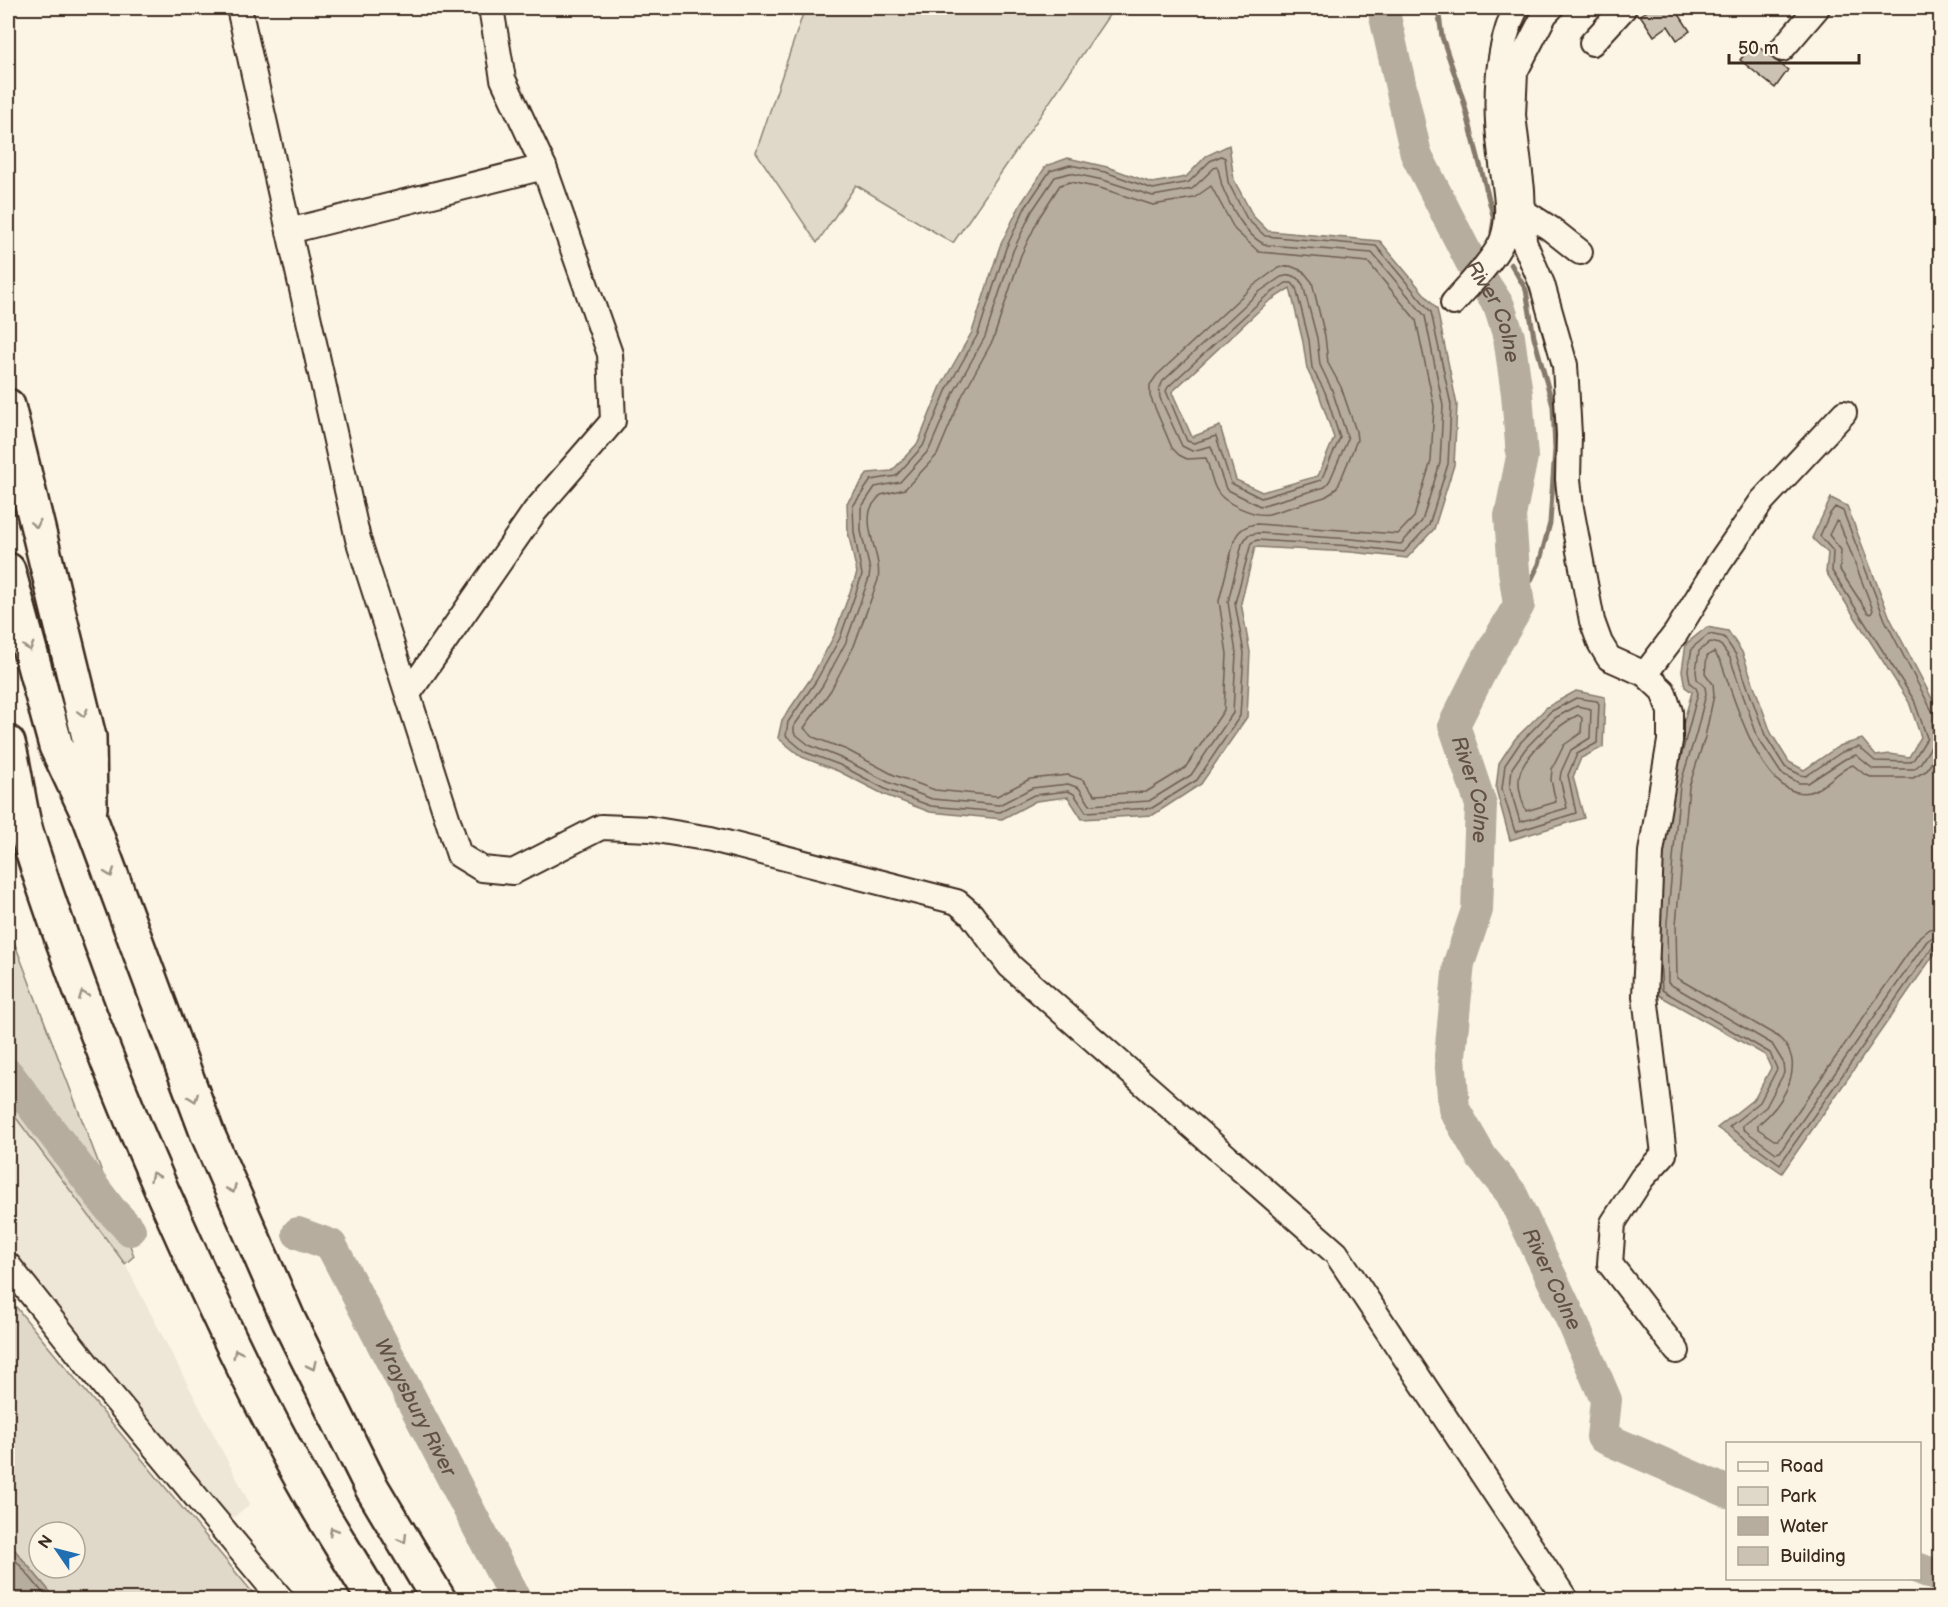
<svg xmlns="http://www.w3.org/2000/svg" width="1948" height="1607" font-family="'Balsamiq Sans',sans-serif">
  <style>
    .built { fill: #eee6d6 }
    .green { fill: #e0d8c8; stroke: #8e8173; stroke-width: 1.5; fill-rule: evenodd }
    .water { fill: #b7ad9e; stroke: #85796b; stroke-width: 1.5; fill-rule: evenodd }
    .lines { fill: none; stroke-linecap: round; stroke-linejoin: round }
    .shore { stroke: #6d5e51; stroke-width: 1.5 }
    .stream { stroke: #85796b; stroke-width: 5 }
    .river { stroke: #b7ad9e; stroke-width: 32 }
    .building { fill: #ccc2b3; stroke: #3b2a1e; stroke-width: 1.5 }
    .minor-casing { stroke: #3b2a1e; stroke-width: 28 }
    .highway-casing { stroke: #3b2a1e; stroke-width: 38 }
    .minor { stroke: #fcf5e5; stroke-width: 24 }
    .highway { stroke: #fcf5e5; stroke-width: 33 }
    .oneway { stroke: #9c9082 }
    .labels { text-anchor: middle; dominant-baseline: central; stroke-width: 4.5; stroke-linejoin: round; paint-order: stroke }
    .water-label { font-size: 21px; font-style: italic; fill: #605144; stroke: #fcf5e5 }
  </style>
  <rect width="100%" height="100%" fill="#fcf5e5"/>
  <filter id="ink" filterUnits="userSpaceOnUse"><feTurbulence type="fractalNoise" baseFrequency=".0167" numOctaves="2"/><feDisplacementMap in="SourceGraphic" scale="12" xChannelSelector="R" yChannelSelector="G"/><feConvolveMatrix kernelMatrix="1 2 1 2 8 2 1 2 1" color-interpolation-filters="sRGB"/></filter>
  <g filter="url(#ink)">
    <polygon class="built" points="8,1107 125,1264 250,1504 228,1522 8,1244"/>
    <g class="green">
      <polygon points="805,8 1114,8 953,243 856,185 817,243 756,152"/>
      <polygon points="8,926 134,1256 125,1264 8,1107"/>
      <path d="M 8,1297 L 33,1328 L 258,1599 L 56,1599 L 8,1542 ZM 39,1532 L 75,1532 L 75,1568 L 39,1568 Z"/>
    </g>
    <g class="water">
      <path d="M 1229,145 L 1234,180 L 1253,216 L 1268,231 L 1380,241 L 1437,309 L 1457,405 L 1454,465 L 1434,529 L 1407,558 L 1351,552 L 1255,547 L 1241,603 L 1250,652 L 1247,717 L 1201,784 L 1153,815 L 1082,819 L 1068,797 L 1036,801 L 1002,819 L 930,812 L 885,795 L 838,771 L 802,757 L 778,738 L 782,720 L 811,678 L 834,636 L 857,573 L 848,532 L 847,503 L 868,473 L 892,471 L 918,443 L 941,386 L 972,332 L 1000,246 L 1020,205 L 1046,166 L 1068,158 L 1107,167 L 1152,183 L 1186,177 L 1206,156 ZM 1290,288 L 1303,342 L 1307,369 L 1319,394 L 1334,438 L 1318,476 L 1262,492 L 1236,480 L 1220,426 L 1192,437 L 1172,392 L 1268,302 Z"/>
      <polygon points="1831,498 1847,506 1890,618 1940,714 1940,946 1782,1173 1717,1128 1755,1098 1771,1068 1765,1055 1655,993 1667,782 1692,692 1685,687 1682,671 1686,644 1707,627 1728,631 1742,652 1771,733 1789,762 1804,770 1839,746 1862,739 1876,756 1890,754 1909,757 1921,737 1909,702 1826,572 1828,553 1812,538"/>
      <polygon points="1576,691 1605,697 1603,747 1581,758 1573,777 1584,818 1510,840 1496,789 1499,763 1515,739 1547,707"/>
      <polygon points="8,1542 56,1599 8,1599"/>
    </g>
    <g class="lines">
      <g class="shore">
        <polygon points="1221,156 1225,158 1228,182 1247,219 1265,236 1376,246 1431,312 1451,405 1448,464 1429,525 1404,552 1352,546 1257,540 1251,543 1235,603 1244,653 1240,716 1197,780 1152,808 1086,812 1074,794 1068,791 1034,795 1000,812 931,806 887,790 840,765 805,752 786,736 788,722 816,681 840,638 862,575 854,532 853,506 871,480 896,476 923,446 947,389 978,334 1006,248 1025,208 1050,171 1070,165 1105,172 1153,189 1189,182 1210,161"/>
        <path d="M 1217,167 C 1220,173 1220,179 1222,186 C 1229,204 1247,239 1267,245 L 1372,253 L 1425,316 L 1443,406 L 1440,463 L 1422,521 L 1401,544 L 1352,539 L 1258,533 L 1248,535 L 1242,544 L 1228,602 L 1236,653 L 1233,713 L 1191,775 L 1149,801 L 1090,805 L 1079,788 L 1068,784 L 1032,788 L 999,805 L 932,799 L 890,783 L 843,759 L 809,745 L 794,733 L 794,726 L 823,685 L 846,642 L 869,578 L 870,570 L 861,531 L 861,508 L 875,487 L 900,482 L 929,450 L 954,392 L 985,337 L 1013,251 L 1032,211 L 1055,177 L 1070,173 L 1103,180 L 1153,196 L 1192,189 L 1214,168 Z"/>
        <path d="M 1070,182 L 1100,188 L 1153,205 L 1194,198 L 1211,186 L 1235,230 L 1259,252 L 1368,262 L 1416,320 L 1434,406 L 1431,461 L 1414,517 L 1398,534 L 1257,524 C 1245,525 1238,530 1234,541 L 1219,601 L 1227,654 L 1224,710 L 1185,768 L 1146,792 L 1095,795 L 1083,780 L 1068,775 L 1030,779 L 997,796 L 935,790 L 894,775 L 847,750 L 813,737 L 804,728 L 831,690 L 854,646 L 878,580 C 882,557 865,534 870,511 C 871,506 877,499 881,495 L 905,489 L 937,455 L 962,396 L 993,340 L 1021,255 L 1040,216 L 1060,185 Z"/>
        <path d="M 1290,266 L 1303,271 L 1312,282 L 1325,336 L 1328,363 L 1341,387 L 1356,431 L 1357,440 L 1339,484 L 1333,492 L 1325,497 L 1269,514 C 1255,517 1222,503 1216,489 C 1211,480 1210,468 1206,458 L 1187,459 L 1179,455 L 1172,448 L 1150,396 L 1150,385 L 1157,375 L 1253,286 L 1278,268 Z"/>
        <polygon points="1290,275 1298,278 1303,285 1317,338 1320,365 1332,390 1348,439 1330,480 1325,487 1260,506 1226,489 1211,446 1192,451 1182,446 1160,398 1159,389 1163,381 1259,292 1281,277"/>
        <polygon points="1286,283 1292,283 1296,288 1309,340 1312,368 1325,392 1340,438 1321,480 1261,498 1231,483 1216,436 1194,443 1187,441 1166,391 1168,387 1264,298"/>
        <polygon points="1836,521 1839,522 1873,610 1871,614 1868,613 1840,570 1841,550 1829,535"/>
        <polygon points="1576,698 1597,701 1599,704 1597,743 1577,754 1568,775 1576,813 1515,832 1502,789 1505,765 1520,743 1550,712"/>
        <polygon points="1577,706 1591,709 1590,738 1571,750 1561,772 1560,779 1567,808 1520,822 1510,788 1512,768 1526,748 1555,718"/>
        <path d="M 1578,715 L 1582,718 L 1581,733 L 1564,745 L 1552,769 L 1551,780 L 1556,802 L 1526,811 C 1521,800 1516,782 1521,770 C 1531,749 1558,725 1578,715 Z"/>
        <polyline points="1940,722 1932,723 1934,742 1920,764 1914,769 1873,769 1856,755 1845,759 1808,783 1799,783 1781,773 1758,738 1730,658 1720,644 1710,642 1699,651 1696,671 1697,679 1705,687 1706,694 1696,734 1680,785 1667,923 1668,983 1772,1044 1783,1062 1784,1073 1766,1107 1743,1125 1743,1129 1776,1153 1780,1152 1927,941 1933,937 1940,936"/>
        <path d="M 1940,749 L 1926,771 L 1913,778 L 1873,778 L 1864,774 L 1853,765 C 1837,770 1826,788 1810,792 C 1762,803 1733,694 1721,662 L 1714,652 L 1707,656 L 1705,673 L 1713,684 L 1714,695 L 1705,737 L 1689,787 L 1676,924 L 1677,978 L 1777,1036 C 1810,1063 1783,1104 1758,1125 L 1758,1129 L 1774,1140 L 1778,1140 L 1920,936 L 1929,929 L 1940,927"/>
        <polyline points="1681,757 1698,693 1696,688 1690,683 1688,670 1692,648 1709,634 1724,637 1736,655 1765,735 1785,767 1801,775 1806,776 1842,752 1859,747 1875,761 1910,762 1914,759 1927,738 1914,700 1832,571 1833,551 1820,536 1829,515 1835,507 1843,511 1885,620 1932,711 1940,715"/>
        <polyline points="1660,957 1662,990 1770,1053 1777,1069 1760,1102 1729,1127 1780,1164 1933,946 1940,943"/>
        <polyline points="8,1551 49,1600"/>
      </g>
      <g class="stream">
        <polyline points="1438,8 1442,37 1463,99 1494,219 1492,232"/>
        <polyline points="1511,264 1526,290 1534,337 1553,406 1555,449 1550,523 1539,564 1519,605"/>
      </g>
      <g class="river">
        <path id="s1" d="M 1383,8 L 1416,154 L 1473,266 L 1499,306 L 1509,337 L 1517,394 L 1522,457 L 1510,516 L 1514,571 L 1519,605 L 1485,663 L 1454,725 L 1481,805 L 1477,910 L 1459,963 L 1450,1056 L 1454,1109 L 1482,1158 L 1511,1193 L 1574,1325 L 1606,1400 L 1602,1437 L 1728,1492"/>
        <polyline points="8,1074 110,1209 130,1230"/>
        <path id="s2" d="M 298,1233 L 331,1245 L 516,1600"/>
        <polyline points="1920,1569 1940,1577"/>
      </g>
    </g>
    <g class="building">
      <polygon points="1652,8 1675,8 1690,31 1677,40 1668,26 1654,36 1640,15"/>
      <polygon points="1754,43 1788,70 1775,88 1740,60"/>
    </g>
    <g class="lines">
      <defs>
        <g id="minor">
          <polyline points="239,8 358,539 459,855 482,869 513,872 601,827 650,829 711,839 957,902 971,914 1010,966 1336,1253 1566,1600"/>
          <polyline points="1551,8 1545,14 1515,72 1513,115 1522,190 1524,242 1542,284 1565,365 1569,435 1568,479 1571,508 1592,621 1600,643 1609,658 1645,674 1663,691 1670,712 1670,741 1651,852 1645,996 1664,1154 1642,1178 1613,1223 1610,1264 1677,1351"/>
          <polyline points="1592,43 1624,8"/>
          <polyline points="1782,49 1817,8"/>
          <polyline points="1523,211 1551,229 1580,252"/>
          <polyline points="289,231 544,167"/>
          <path d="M 1453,303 C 1466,288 1498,256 1503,238 C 1512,211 1504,184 1501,156 C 1495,108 1495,52 1516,8"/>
          <polyline points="1645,674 1676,633 1719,563 1762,501 1844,413"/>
          <polyline points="408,694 535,511 613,421 610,354 544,167 503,79 491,8"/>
          <polyline points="8,1265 113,1397 282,1600"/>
        </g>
        <g id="highway">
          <polyline points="8,406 89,737 90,808"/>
          <polyline points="8,570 56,746 90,818 208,1135 289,1321 372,1488 439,1600"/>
          <path d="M 8,743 C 16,773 18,805 27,835 C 72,976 127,1116 189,1251 C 227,1335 267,1419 313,1499 C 333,1533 354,1566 374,1600"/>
        </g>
      </defs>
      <use href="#minor" class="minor-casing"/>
      <use href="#highway" class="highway-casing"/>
      <use href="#minor" class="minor"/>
      <use href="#highway" class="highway"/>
    </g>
    <defs><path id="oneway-chevron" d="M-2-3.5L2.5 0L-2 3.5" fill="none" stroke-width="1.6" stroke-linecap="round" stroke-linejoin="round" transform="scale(1.5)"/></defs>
    <g class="oneway">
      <use href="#oneway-chevron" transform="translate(36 524) rotate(76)"/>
      <use href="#oneway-chevron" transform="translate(29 647) rotate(75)"/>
      <use href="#oneway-chevron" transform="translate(83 713) rotate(76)"/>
      <use href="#oneway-chevron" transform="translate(110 873) rotate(70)"/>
      <use href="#oneway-chevron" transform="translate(83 995) rotate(-111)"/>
      <use href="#oneway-chevron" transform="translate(194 1098) rotate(69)"/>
      <use href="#oneway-chevron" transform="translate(154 1176) rotate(-115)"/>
      <use href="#oneway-chevron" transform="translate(232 1189) rotate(66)"/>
      <use href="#oneway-chevron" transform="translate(237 1353) rotate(-117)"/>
      <use href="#oneway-chevron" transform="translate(312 1366) rotate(64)"/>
      <use href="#oneway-chevron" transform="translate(333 1531) rotate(-121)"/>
      <use href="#oneway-chevron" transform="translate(403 1539) rotate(59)"/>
    </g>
  </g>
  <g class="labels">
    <g class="water-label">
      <text stroke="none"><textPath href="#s1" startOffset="326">River Colne</textPath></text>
      <text stroke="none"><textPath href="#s1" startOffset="830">River Colne</textPath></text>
      <text stroke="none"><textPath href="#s1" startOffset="1352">River Colne</textPath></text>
      <text stroke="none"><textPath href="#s2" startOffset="218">Wraysbury River</textPath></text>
    </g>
  </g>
  <rect width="1948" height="1607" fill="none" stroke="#fcf5e5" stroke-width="30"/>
  <rect x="15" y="15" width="1918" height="1577" fill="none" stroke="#3b2a1e" stroke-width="2" filter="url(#ink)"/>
  <rect x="1726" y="1442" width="195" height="138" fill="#fcf5e5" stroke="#afa495" stroke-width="1.5"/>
  <rect x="1738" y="1462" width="30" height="9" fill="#fcf5e5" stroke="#afa495" stroke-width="1.5"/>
  <text x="1780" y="1472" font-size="18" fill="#3b2a1e">Road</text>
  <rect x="1738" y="1487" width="30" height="18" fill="#e0d8c8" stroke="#afa495" stroke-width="1.5"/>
  <text x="1780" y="1502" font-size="18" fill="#3b2a1e">Park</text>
  <rect x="1738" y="1517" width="30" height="18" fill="#b7ad9e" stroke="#afa495" stroke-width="1.5"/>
  <text x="1780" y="1532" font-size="18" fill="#3b2a1e">Water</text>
  <rect x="1738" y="1547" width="30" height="18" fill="#ccc2b3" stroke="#afa495" stroke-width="1.5"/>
  <text x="1780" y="1562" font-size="18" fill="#3b2a1e">Building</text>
  <g transform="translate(57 1550) rotate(305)"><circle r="28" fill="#fcf5e5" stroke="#afa495" stroke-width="1.5"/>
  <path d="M0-4.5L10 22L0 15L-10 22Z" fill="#1f6fb2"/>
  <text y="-9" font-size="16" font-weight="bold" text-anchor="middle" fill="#3b2a1e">N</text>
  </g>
  <path d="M1729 54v9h130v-9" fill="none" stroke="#3b2a1e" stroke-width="3"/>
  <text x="1738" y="54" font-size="18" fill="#3b2a1e" stroke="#fcf5e5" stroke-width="4.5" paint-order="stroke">50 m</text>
</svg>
